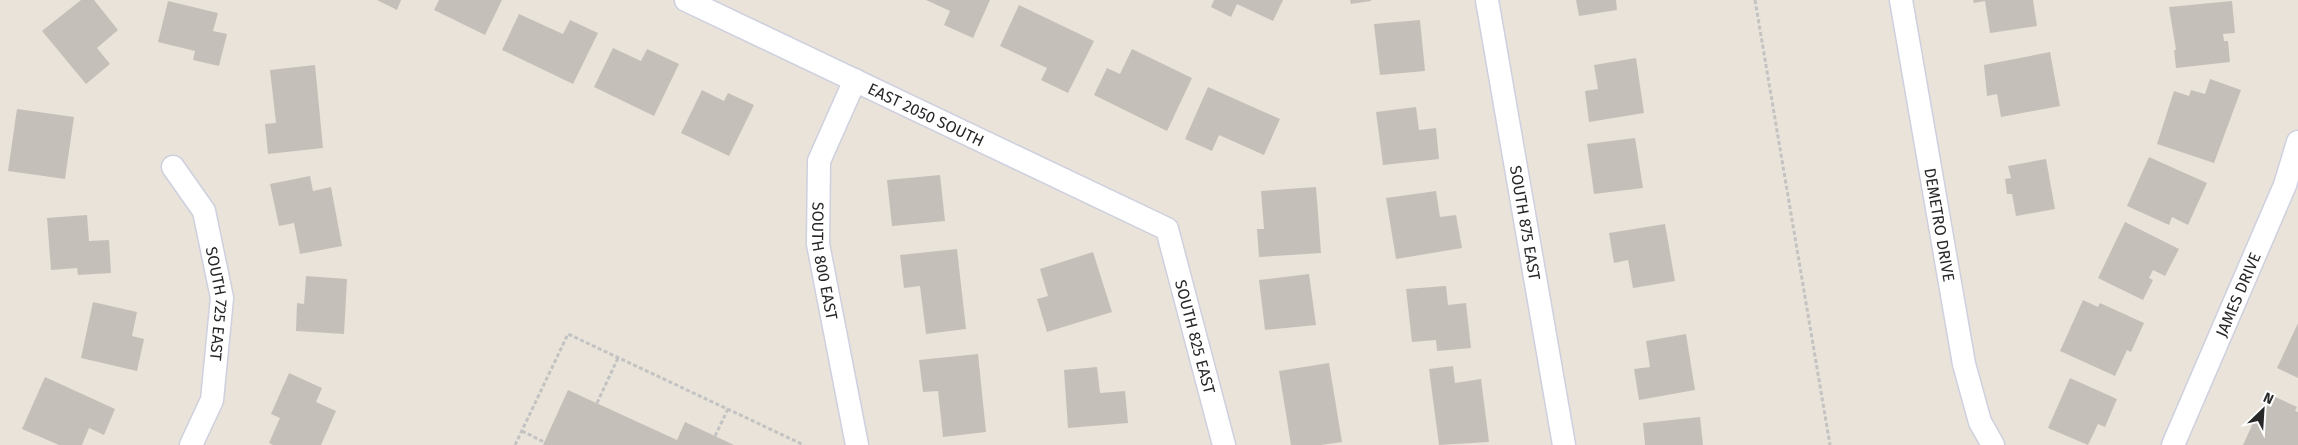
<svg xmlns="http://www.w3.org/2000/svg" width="2298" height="445" font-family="'Fira Sans',sans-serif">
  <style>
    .building { fill: #c4c0b9 }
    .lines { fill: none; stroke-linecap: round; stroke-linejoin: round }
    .street-casing { stroke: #cfd0df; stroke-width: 25 }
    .path { stroke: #c3c3c3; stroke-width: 3; stroke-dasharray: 4 2.5; stroke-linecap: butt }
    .street { stroke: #fff; stroke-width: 22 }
    .labels { text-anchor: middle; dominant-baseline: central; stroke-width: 4.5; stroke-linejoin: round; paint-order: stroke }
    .street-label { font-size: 16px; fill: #272727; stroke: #fff }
  </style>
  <rect width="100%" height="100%" fill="#e9e3d9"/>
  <g class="building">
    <polygon points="81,0 94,0 118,30 97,48 110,64 86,84 42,31"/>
    <polygon points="377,0 401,0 397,10"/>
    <polygon points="439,0 502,0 485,35 434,10"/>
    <polygon points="926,0 990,0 973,38 944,25 950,11"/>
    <polygon points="1214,0 1283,0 1273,21 1237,4 1231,17 1211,7"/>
    <polygon points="1350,0 1371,0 1371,1 1351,4"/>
    <polygon points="1576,0 1616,0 1617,10 1579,16"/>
    <polygon points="1973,0 2033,0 2037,26 1990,33 1985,1 1974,3"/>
    <polygon points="168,1 218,13 213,31 227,34 219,66 193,60 195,51 158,42"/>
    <polygon points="2232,1 2235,33 2223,34 2224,41 2228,41 2230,62 2176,68 2174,50 2176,50 2169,7"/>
    <polygon points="1019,5 1094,41 1068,93 1041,80 1047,68 1000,46"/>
    <polygon points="519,14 563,34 570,20 598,33 573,84 502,50"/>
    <polygon points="1420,20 1425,71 1380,75 1374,24"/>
    <polygon points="613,48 641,61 647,49 679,64 654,116 594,87"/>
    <polygon points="1132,49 1192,78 1167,131 1094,95 1107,68 1120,74"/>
    <polygon points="2050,52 2060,106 2001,117 1997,94 1987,96 1984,65"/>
    <polygon points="1636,58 1644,113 1589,122 1585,91 1598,89 1594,65"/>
    <polygon points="315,65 323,148 268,154 265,124 276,123 270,70"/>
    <polygon points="2210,79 2241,90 2214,163 2157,144 2174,91 2189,96 2191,90 2205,94"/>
    <polygon points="1208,87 1280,119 1264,155 1219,135 1212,151 1185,139"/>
    <polygon points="702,90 724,101 728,93 754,105 729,156 681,133"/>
    <polygon points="1416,107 1419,130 1436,128 1439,159 1383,165 1376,112"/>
    <polygon points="17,109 74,117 65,179 8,171"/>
    <polygon points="1635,138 1643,188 1594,194 1587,144"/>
    <polygon points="2149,157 2207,183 2188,225 2172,217 2169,225 2127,206"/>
    <polygon points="2046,159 2055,209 2016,216 2012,194 2007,194 2005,179 2011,178 2008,166"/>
    <polygon points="940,175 945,221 892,226 887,180"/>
    <polygon points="310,176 313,191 331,187 342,246 300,254 294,223 279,226 270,184"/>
    <polygon points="1316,187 1321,253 1259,257 1257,229 1264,229 1261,191"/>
    <polygon points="1436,191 1440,217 1456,215 1462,248 1396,259 1386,198"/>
    <polygon points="87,215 89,241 109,240 111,273 78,275 77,268 51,270 47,218"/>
    <polygon points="2125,222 2179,249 2165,276 2153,270 2149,278 2153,280 2143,300 2098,278"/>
    <polygon points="1665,224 1675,281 1633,288 1628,260 1614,263 1609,233"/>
    <polygon points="957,249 966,329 926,334 920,286 904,288 900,255"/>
    <polygon points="1093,252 1112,312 1047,332 1037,299 1048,296 1040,269"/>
    <polygon points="1309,274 1316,325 1265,330 1259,280"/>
    <polygon points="306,276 347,279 344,334 296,331 297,303 304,304"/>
    <polygon points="1446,286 1448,305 1466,303 1471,348 1437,351 1436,340 1412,342 1406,289"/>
    <polygon points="2083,300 2098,307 2100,303 2144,323 2131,352 2127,350 2115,376 2060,351"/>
    <polygon points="93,302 137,312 132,336 144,339 137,371 81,358"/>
    <polygon points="2298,323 2298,378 2277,368"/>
    <polygon points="1686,334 1695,390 1639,400 1634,369 1650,367 1646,341"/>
    <polygon points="978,354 986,432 943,437 938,391 923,392 919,360"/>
    <polygon points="1329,363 1342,442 1321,445 1291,445 1279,371"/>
    <polygon points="1453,366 1455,383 1481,379 1489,442 1439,445 1429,369"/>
    <polygon points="1097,367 1100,393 1125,391 1128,423 1068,428 1064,370"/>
    <polygon points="289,373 322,388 316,402 336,411 321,445 273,445 269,443 280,418 271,414"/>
    <polygon points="45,377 115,409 104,435 89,428 82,445 59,445 22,429"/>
    <polygon points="2070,378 2117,399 2105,427 2098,424 2088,445 2048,428"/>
    <polygon points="568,390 677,440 685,422 734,445 543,445"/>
    <polygon points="2271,395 2297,407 2295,411 2298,412 2298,445 2243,445 2254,421 2258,423"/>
    <polygon points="1700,417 1703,445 1645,445 1643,423"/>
  </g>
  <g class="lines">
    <defs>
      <g id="street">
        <path id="s1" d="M 686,0 L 1167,229 L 1224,445"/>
        <path id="s2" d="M 1487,0 L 1564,445"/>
        <path id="s3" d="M 1901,0 L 1964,364 L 1980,422 L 1993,445"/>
        <path id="s4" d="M 855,80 L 819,161 L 818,244 L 857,445"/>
        <path id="s5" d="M 173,167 L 204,211 L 222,298 L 212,400 L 191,445"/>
        <path id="s6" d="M 2173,445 L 2285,185 L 2298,142"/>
      </g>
    </defs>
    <use href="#street" class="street-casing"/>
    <g class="path">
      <polyline points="1755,0 1830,445"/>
      <polyline points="597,403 618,358"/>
      <polyline points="522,431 544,442"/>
      <polyline points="715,436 728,409"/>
      <polyline points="515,445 568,334 804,445"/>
    </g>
    <use href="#street" class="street"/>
  </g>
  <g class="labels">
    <g class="street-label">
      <text stroke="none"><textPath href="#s1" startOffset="266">EAST 2050 SOUTH</textPath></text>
      <text stroke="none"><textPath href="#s2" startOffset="226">SOUTH 875 EAST</textPath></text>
      <text stroke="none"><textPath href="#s3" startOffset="228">DEMETRO DRIVE</textPath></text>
      <text stroke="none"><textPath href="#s4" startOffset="189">SOUTH 800 EAST</textPath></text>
      <text stroke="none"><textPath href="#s6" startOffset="164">JAMES DRIVE</textPath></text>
      <text stroke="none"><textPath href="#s5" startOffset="148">SOUTH 725 EAST</textPath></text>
      <text stroke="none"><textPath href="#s1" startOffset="644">SOUTH 825 EAST</textPath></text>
    </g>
  </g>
  <g transform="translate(2263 410) rotate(25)" stroke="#ffffff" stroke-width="4" paint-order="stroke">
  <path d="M0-4L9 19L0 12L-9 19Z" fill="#272727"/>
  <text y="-8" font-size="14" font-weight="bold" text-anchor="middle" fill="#272727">N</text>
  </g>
</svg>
